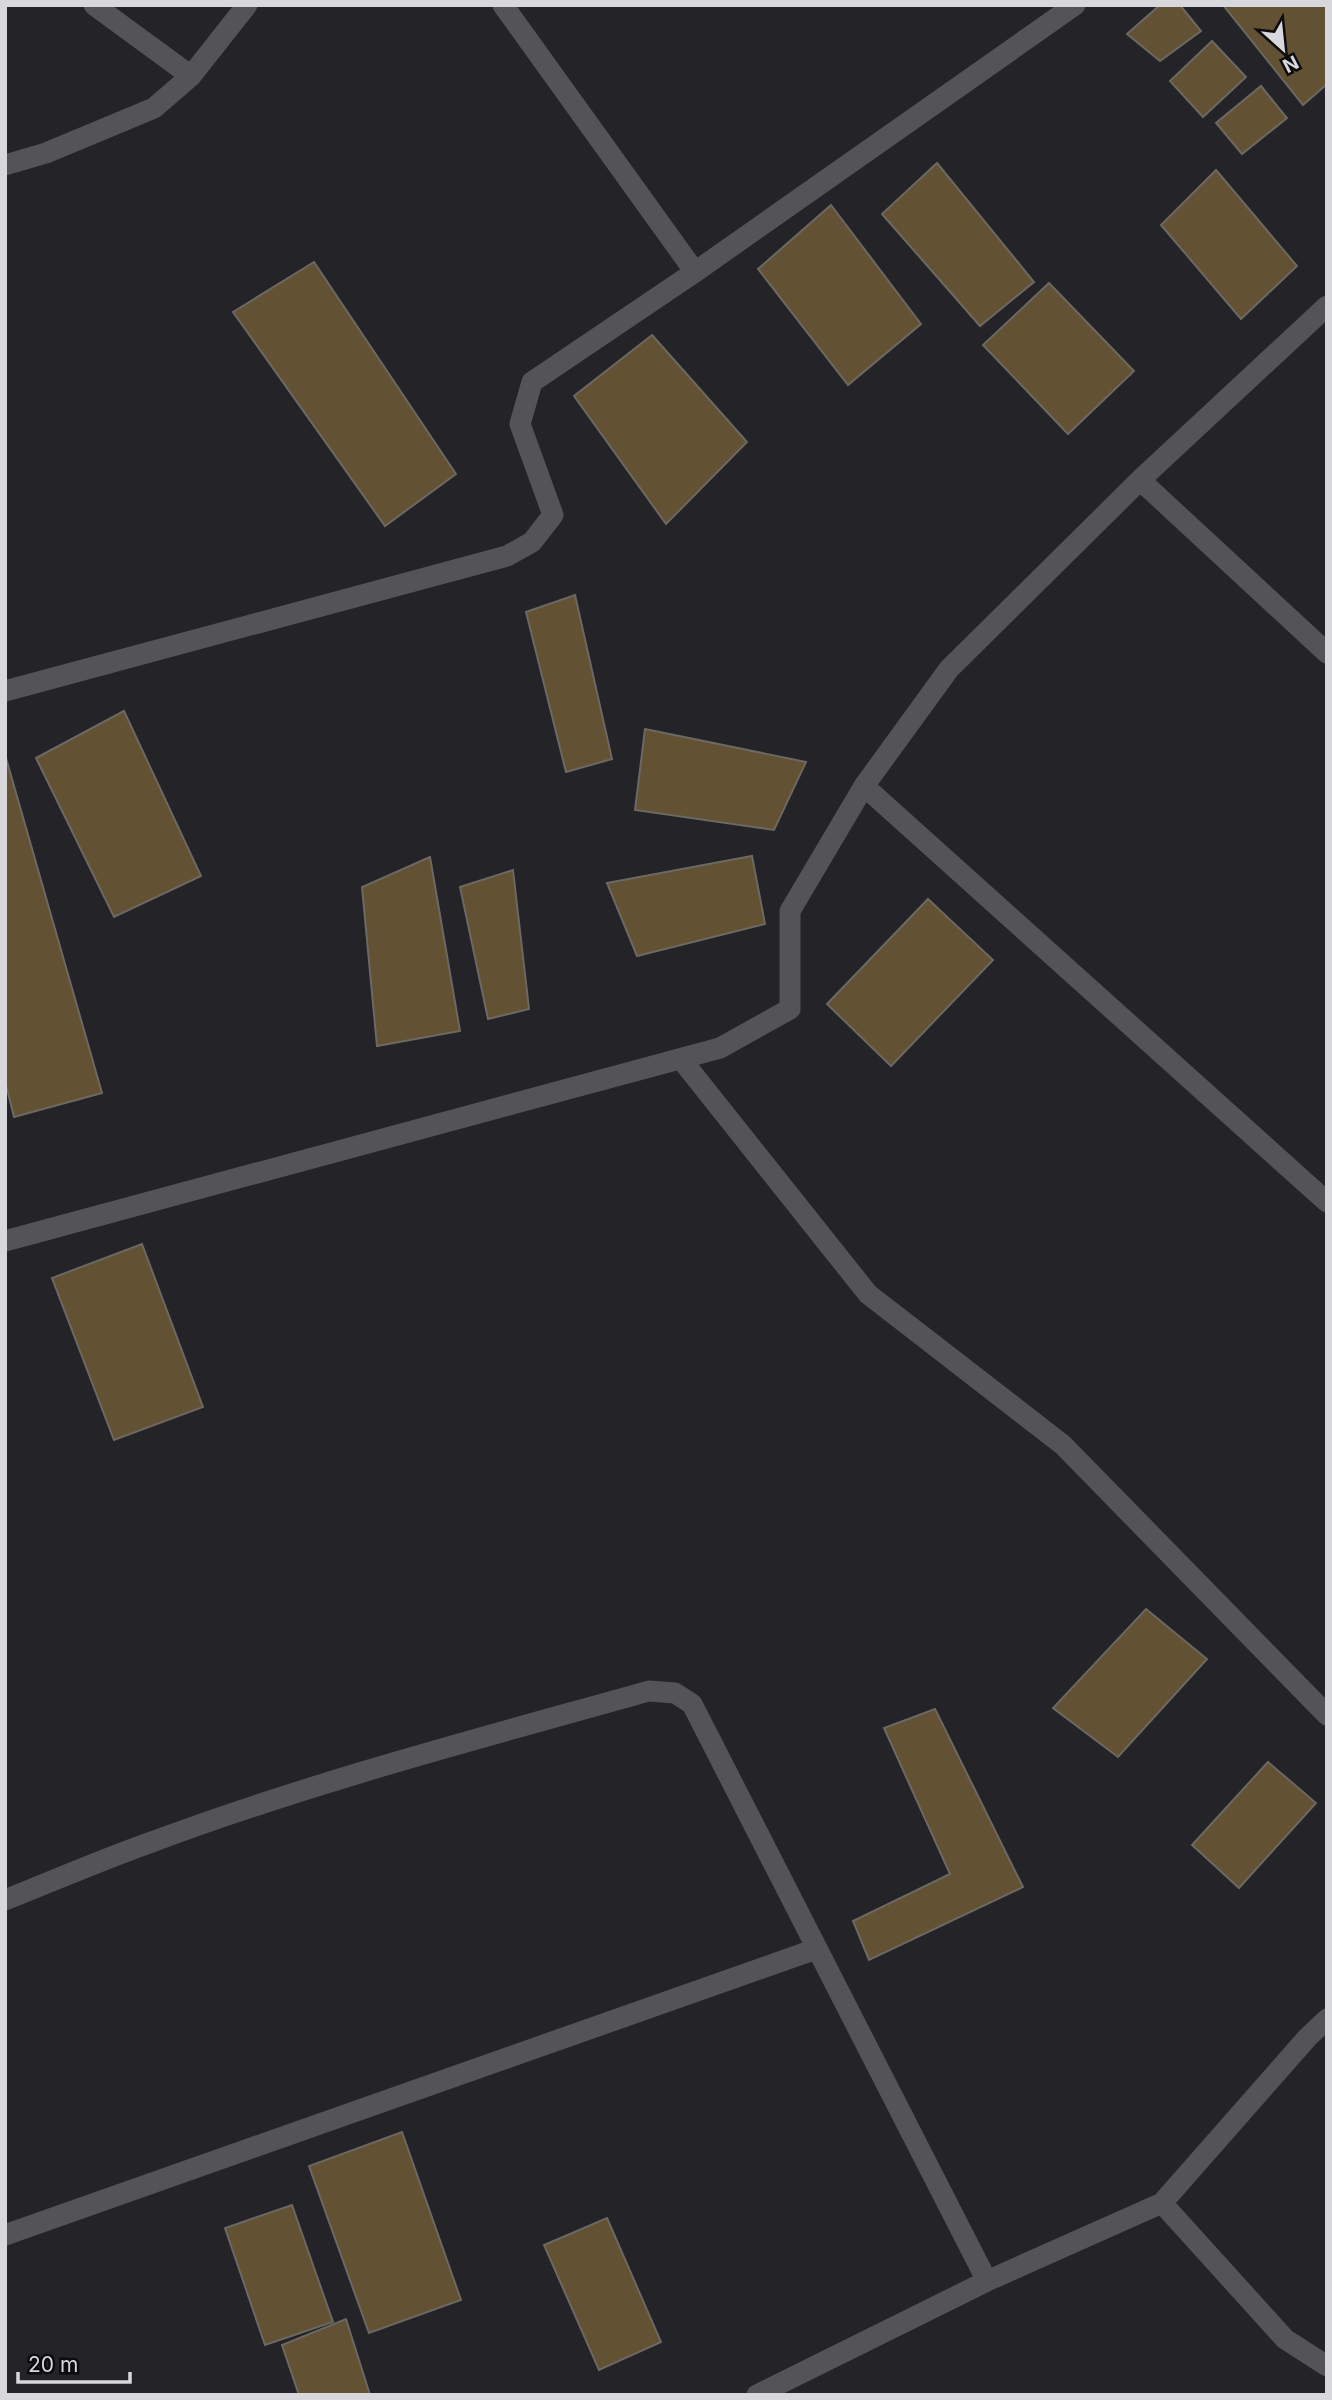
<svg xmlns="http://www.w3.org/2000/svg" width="1332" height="2400" viewBox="0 0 1332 2400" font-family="Inter,sans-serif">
  <rect width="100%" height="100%" fill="#232328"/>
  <path fill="#635133" stroke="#6c6862" stroke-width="2" d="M1160 5H1180L1201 31 1160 61 1127 34Z
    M1223 5H1326L1327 84 1303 105Z
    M1212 41 1246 77 1203 117 1170 81Z
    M1261 86 1287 118 1242 154 1216 123Z
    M937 163 1034 282 980 326 882 214Z
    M1216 170 1297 266 1241 319 1161 225Z
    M831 205 921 324 848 385 758 269Z
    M314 262 456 474 385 526 233 312Z
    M1049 283 1134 371 1068 434 983 345Z
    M652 335 747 442 666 524 574 396Z
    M575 595 612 759 566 772 526 612Z
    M124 711 201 876 114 917 36 758Z
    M645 729 806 762 774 830 635 810Z
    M6 758 102 1093 14 1117 5 1081Z
    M752 856 765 924 637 956 607 883Z
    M430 857 460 1031 377 1046 362 887Z
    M513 870 529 1009 488 1019 460 887Z
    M928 899 993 960 891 1066 827 1004Z
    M142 1244 203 1407 114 1440 52 1278Z
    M1146 1609 1207 1659 1118 1757 1053 1708Z
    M935 1709 1023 1887 869 1960 853 1921 950 1874 884 1728Z
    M1268 1762 1316 1803 1239 1888 1192 1845Z
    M402 2132 461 2300 369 2333 309 2166Z
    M292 2205 333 2322 265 2345 225 2228Z
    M607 2218 661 2342 599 2370 544 2245Z
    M346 2319 370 2395H299L282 2345Z"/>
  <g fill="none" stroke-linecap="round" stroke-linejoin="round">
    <path stroke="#545457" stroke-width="21" d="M94 5 191 76
      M503 5 695 272
      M5 165 46 153 154 108 191 76 247 5
      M1140 480 1327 653
      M5 691 507 556 532 542 553 515 520 424 532 382 695 272 1075 5
      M864 786 1327 1202
      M681 1059 868 1294 1063 1445 1327 1715
      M5 1241 720 1048 790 1009V911L864 786 949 669 1140 480 1327 306
      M5 1900C53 1881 101 1860 149 1843 312 1782 481 1738 649 1691L675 1693 692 1704 987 2281
      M1162 2203 1285 2339 1327 2366
      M5 2235 816 1949
      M757 2395 987 2281 1162 2203 1307 2038 1327 2019"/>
  </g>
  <rect width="1332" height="2400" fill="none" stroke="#d8d8dc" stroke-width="14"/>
  <g transform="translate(1283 49) rotate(153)" stroke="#0c0c0f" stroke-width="5" paint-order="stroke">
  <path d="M0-5L12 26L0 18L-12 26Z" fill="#d8d8dc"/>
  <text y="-10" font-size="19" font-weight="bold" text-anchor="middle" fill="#d8d8dc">N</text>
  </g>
  <path d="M18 2372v10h112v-10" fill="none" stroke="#d8d8dc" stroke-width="3.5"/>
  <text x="28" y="2372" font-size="21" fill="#d8d8dc" stroke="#0c0c0f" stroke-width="5" paint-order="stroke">20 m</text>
</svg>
